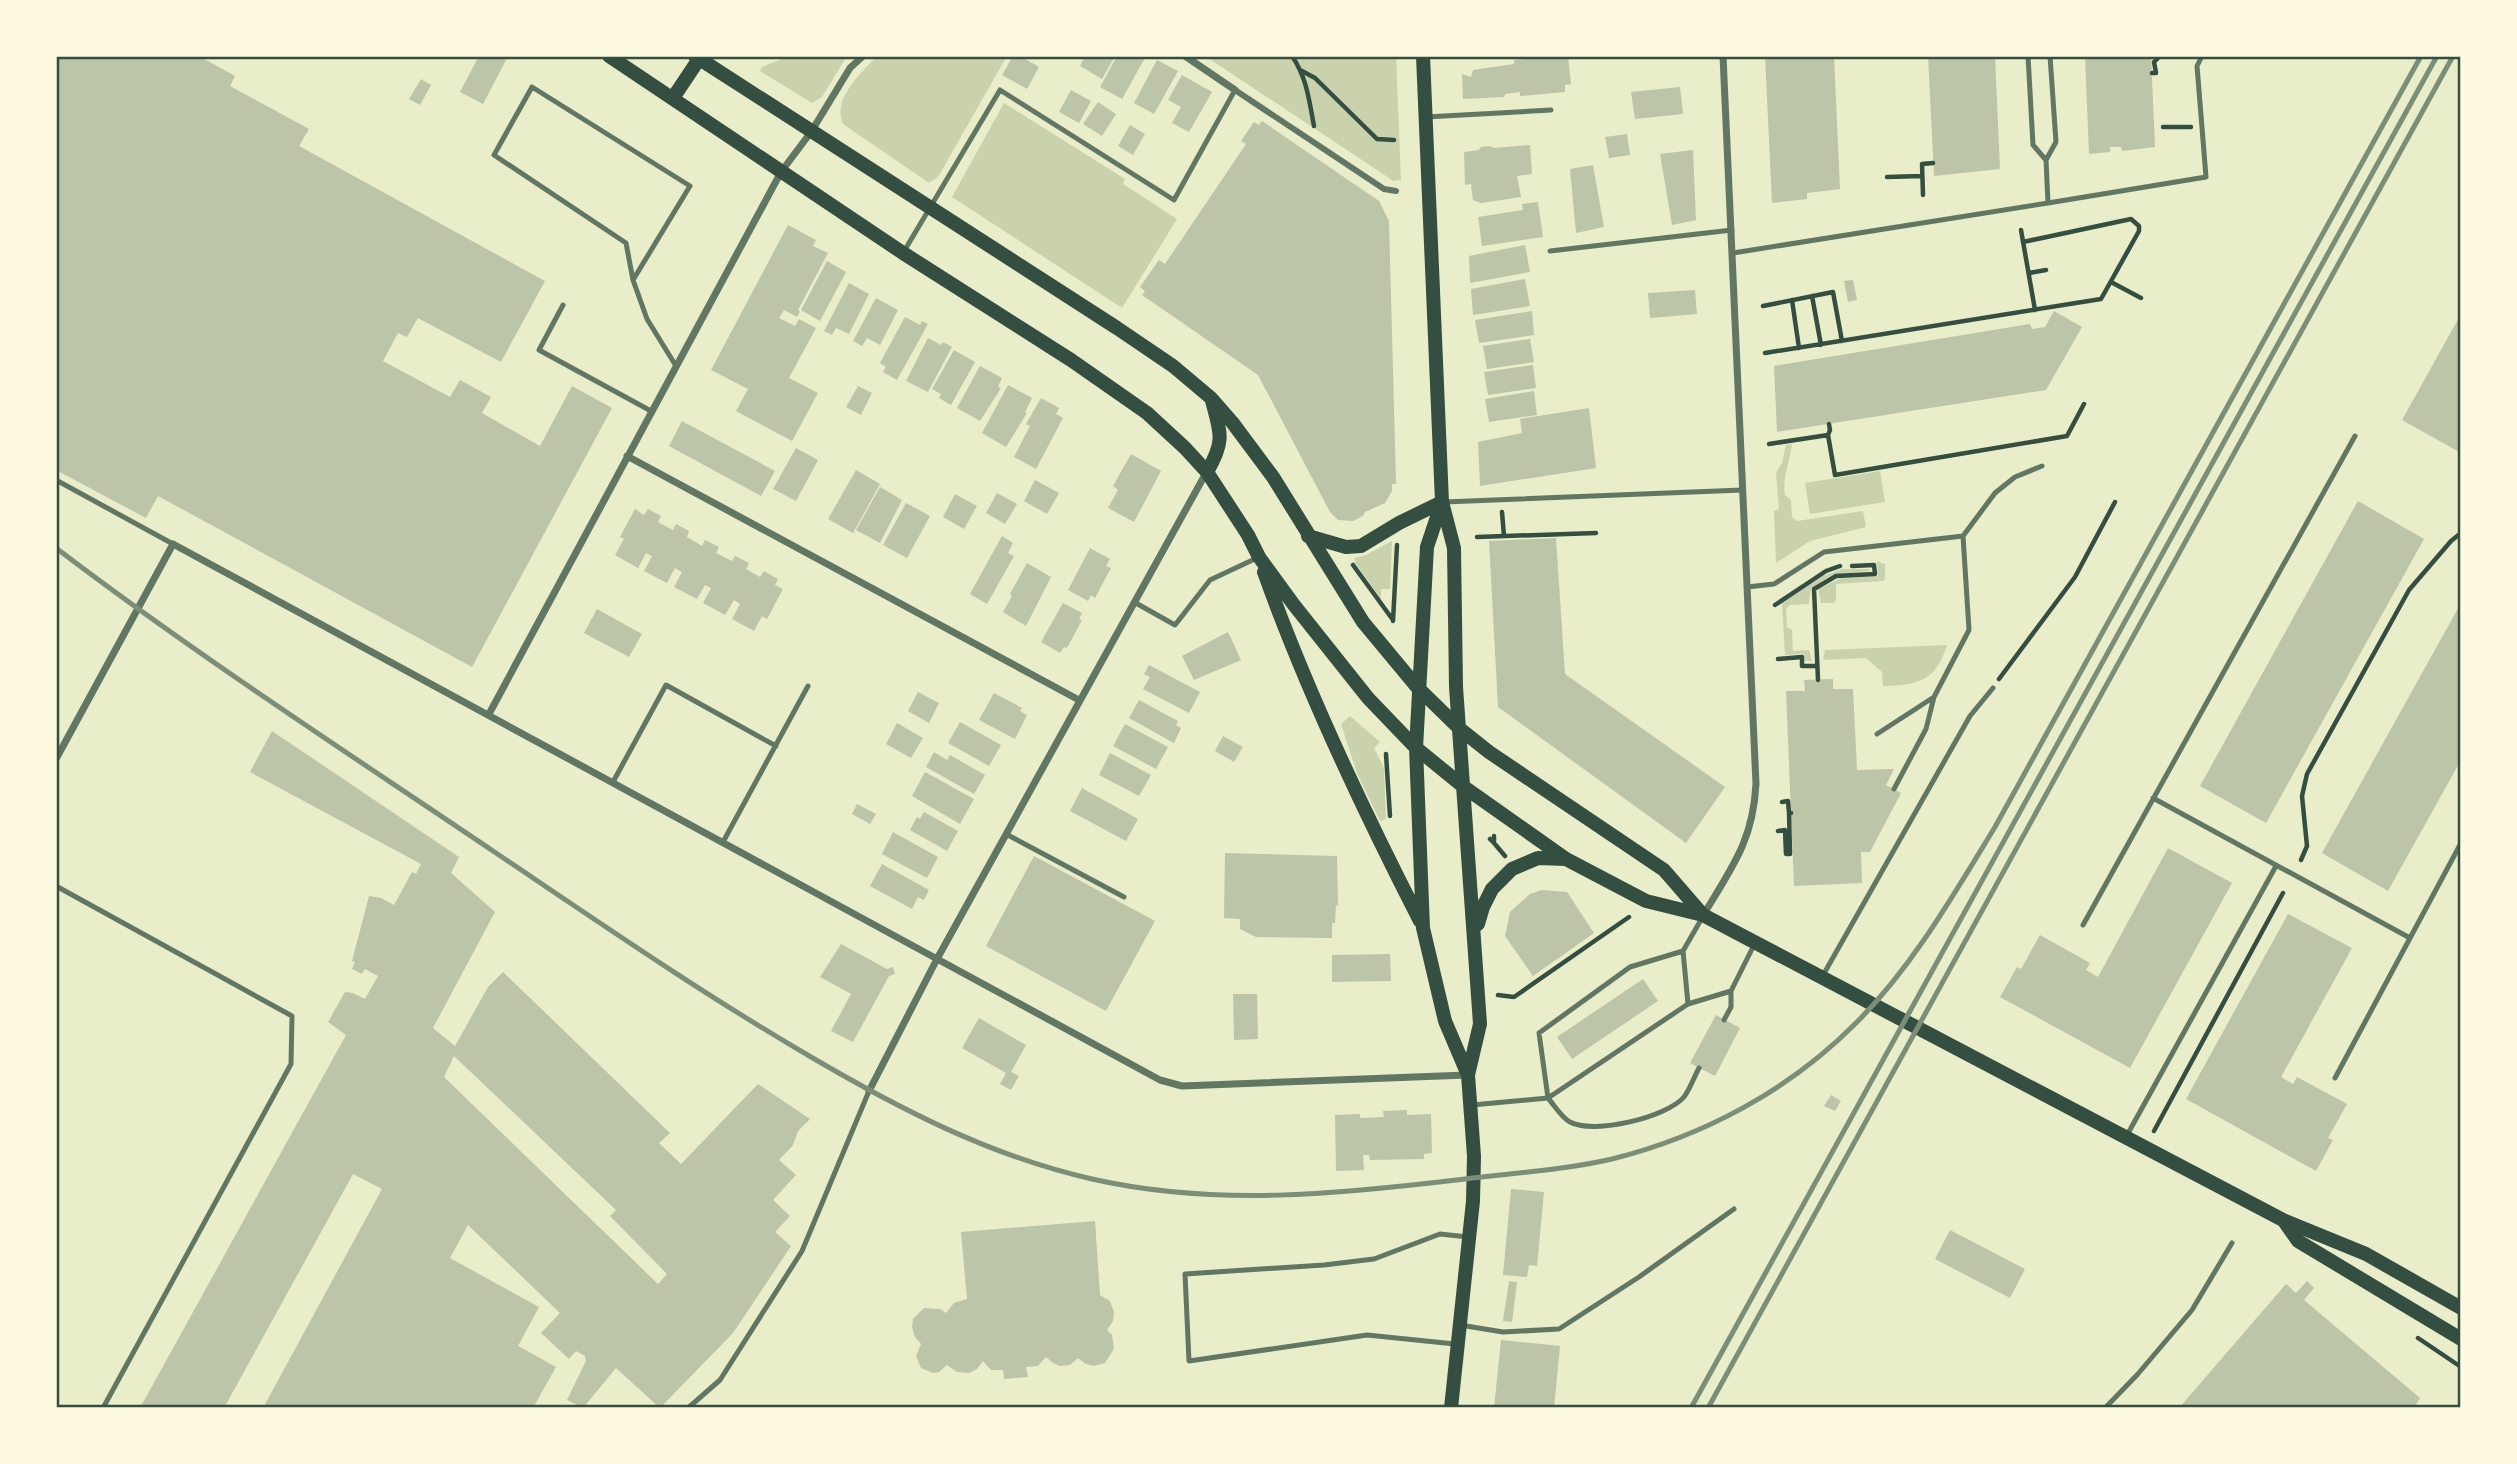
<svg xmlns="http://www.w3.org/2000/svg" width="2517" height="1464" viewBox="0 0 2517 1464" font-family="'Space Grotesk',sans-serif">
  <rect width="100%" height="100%" fill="#e9edc9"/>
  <path fill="#cad2ad" d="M789 56H847L822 97 812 103 760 71 762 67Z
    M877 56H1007L938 177 929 183 843 124C832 99 861 73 877 56Z
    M1205 56H1396L1401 180 1393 181 1386 176Z
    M1004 103 1125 179 1123 184 1177 219 1122 308 952 197Z
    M1792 444C1790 462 1782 477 1785 495L1791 500 1792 517 1797 521 1863 511 1866 527 1810 541 1776 563 1774 511 1779 509 1776 473 1782 463 1786 445Z
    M1880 471 1885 502 1810 514 1805 483Z
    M1392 541 1390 589H1381V599L1355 563V558L1366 555Z
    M1877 561 1885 564V579L1883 581 1836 584V600L1834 603H1821L1818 589 1841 578 1878 576Z
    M1842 569H1870V571L1832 575 1811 588 1809 604 1790 605 1786 609 1787 627 1792 630 1793 651 1809 650 1812 661H1805L1804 654 1785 655 1782 603 1823 576Z
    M1947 645C1936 681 1919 685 1883 686L1882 672 1866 658 1823 660 1825 650Z
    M1350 716 1380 742 1374 748 1384 768 1386 819 1380 821 1357 773 1341 724Z"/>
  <path fill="#bcc5a7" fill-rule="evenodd" d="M56 56H199L235 76 230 86 309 129 299 146 545 281 501 362 418 318 407 337 398 333 383 361 450 397 460 380 491 397 482 413 540 446 572 386 612 408 472 667 158 496 146 518 56 470Z
    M479 56H499L506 60 483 104 460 92Z
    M1013 56H1020L1039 67 1027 89 1002 75Z
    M1085 56H1115L1102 79 1080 66Z
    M1117 56H1146L1122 99 1100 87Z
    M1537 56H1568L1571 84 1565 85V92L1520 96V92L1505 94 1504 97 1463 99 1462 74 1471 77 1473 70 1514 64V60L1538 58Z
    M1765 56H1834L1840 189 1807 193V199L1772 203Z
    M1928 56H1995L2000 169 1934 176Z
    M2085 56H2151L2155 147 2122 151 2121 147H2110V152L2089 154Z
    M1157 60 1178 71 1154 114 1134 103Z
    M1182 75 1212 92 1189 132 1172 123 1181 107 1168 100Z
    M421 79 431 85 420 105 409 99Z
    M1680 87 1683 114 1635 119 1631 92Z
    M1071 90 1091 101 1079 123 1059 112Z
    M1098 102 1116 114 1102 136 1083 124Z
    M1262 121 1379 201 1389 221 1396 484H1392V491L1385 503 1365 512 1363 516 1353 521 1338 520 1330 512 1258 375 1142 295 1145 291 1140 287 1159 260 1165 264 1246 144 1241 141 1254 122 1259 125Z
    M1130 125 1145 134 1133 155 1118 146Z
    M1627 134 1630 155 1609 158 1605 137Z
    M1530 145 1532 174 1517 176 1521 197 1481 203 1473 200 1471 184 1465 185 1464 152 1479 150 1481 147 1490 146 1494 148Z
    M1693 150 1696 220 1672 225 1660 154Z
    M1593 165 1604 227 1576 233 1570 169Z
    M1538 202 1543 237 1482 246 1478 217 1523 210 1522 204Z
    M788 225 816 240 813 246 828 253 798 310 800 311 797 317 784 310 779 318 795 326 799 319 816 328 789 378 818 393 792 441 736 411 748 389 711 370Z
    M1525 245 1530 272 1470 283 1469 256Z
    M827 261 846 272 820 321 801 310Z
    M1525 279 1530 306 1473 315 1471 289Z
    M1853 280 1857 300 1848 302 1844 281Z
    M849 283 869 294 849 334 836 328 832 335 824 331Z
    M1695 290 1697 314 1650 318 1648 293Z
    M876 298 898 310 880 345 867 338 862 346 853 341Z
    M1532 311 1534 335 1479 343 1475 320Z
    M2054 311 2082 327 2046 390 1777 432 1774 366 2030 324 2032 329 2045 327Z
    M2461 314V453L2402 420Z
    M905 317 920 325 922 321 928 324 897 380 883 372 886 367 880 363Z
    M928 338 941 345 943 342 952 347 928 392 906 381Z
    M1530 339 1534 362 1487 369 1483 346Z
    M954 350 975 362 951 405 939 398 941 394 932 389Z
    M1533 365 1536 388 1488 395 1484 372Z
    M980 366 1002 378 998 387 1001 388 980 421 957 408Z
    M1008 385 1032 398 1025 412 1027 413 1006 447 982 433Z
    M858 386 872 393 861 415 846 407Z
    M1534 391 1537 415 1489 422 1485 399Z
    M1041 398 1059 408 1056 414 1063 418 1036 469 1014 457 1030 426 1026 424Z
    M1589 408 1596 468 1480 486 1478 442 1522 433 1520 419Z
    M682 421 775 471 761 496 669 446Z
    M796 448 818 460 796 501 773 489Z
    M1131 454 1161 471 1134 522 1108 508 1118 490 1113 486Z
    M856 470 880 484 853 533 828 519Z
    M1035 480 1059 493 1047 514 1024 501Z
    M880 487 902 500 880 543 856 530Z
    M997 493 1017 504 1005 524 986 513Z
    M955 494 977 506 964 529 943 517Z
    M2358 501 2424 539 2266 823 2200 786Z
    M906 503 930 516 907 558 883 545Z
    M635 509 644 515 648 509 661 516 658 522 673 530 676 524 689 531 687 537 702 546 705 540 719 547 716 553 732 561 735 556 749 563 746 569 760 577 764 571 778 579 775 585 783 589 767 619 762 616 754 631 732 619 740 604 734 600 725 615 703 603 711 588 705 585 697 599 674 587 682 572 675 568 667 583 644 571 652 556 646 553 638 568 615 555 624 539 620 537Z
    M1002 536 1013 543 1008 553 1014 556 987 604 970 594Z
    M1556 538 1565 674 1725 787 1686 843 1498 707 1489 541Z
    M1090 548 1110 559 1106 566 1111 568 1095 598 1091 595 1088 601 1068 590Z
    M1027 563 1051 577 1026 626 1003 612 1012 596 1010 594Z
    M1063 603 1082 613 1079 619 1082 620 1067 648 1064 647 1060 653 1041 642Z
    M2461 603V760L2388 891 2322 853Z
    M597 609 642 634 629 657 584 633Z
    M1228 632 1241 660 1194 680 1182 656Z
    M1149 665 1200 692 1189 713 1143 689 1150 677 1144 674Z
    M1833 679V689H1853L1857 770 1894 769 1886 785 1901 793 1870 852H1861L1862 883 1794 886 1786 691H1805L1804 680Z
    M918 692 939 703 929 723 908 711Z
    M994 693 1022 708 1020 711 1027 715 1015 739 979 720Z
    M1139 700 1178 721 1176 725 1181 728 1174 743 1129 718Z
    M960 722 1001 745 989 766 948 743Z
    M897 723 923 738 911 758 886 744Z
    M1125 724 1168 747 1156 769 1113 746Z
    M272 731 459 857 451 873 495 912 433 1028 455 1046 488 987 503 972 670 1133 659 1143 681 1164 758 1084 810 1119 798 1131 793 1145 779 1160 796 1175 773 1200 790 1216 775 1232 791 1246 733 1333 660 1408 616 1368 583 1408 567 1400 586 1361 585 1356 576 1351 569 1359 541 1333 560 1313 468 1225 450 1258 539 1307 518 1346 556 1367 533 1408H263L382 1189 353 1174 224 1408H140L346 1035 328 1022 345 992 353 993 365 999 378 976 365 969 362 974 352 969 355 962 352 961 369 896 381 898 394 905 412 872 416 874 421 864 250 772ZM454 1056 616 1210 610 1216 667 1274 658 1284 444 1077Z
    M1223 736 1243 747 1234 762 1215 751Z
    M934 752 947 760 950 755 985 775 974 794 926 767Z
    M1110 753 1151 775 1139 796 1099 775Z
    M925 772 974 799 960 824 912 796Z
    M1082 788 1138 819 1126 841 1070 811Z
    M857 804 876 814 870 824 852 814Z
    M924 812 958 831 947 851 910 830 917 817 920 819Z
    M893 832 938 857 927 878 882 854Z
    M2168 848 2232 883 2130 1068 2000 997 2017 967 2021 969 2040 935 2090 963 2086 970 2098 977Z
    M1225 853 1337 856 1338 906 1336 905 1335 923H1332V938L1256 937 1240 929V919L1224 918Z
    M1034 856 1155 921 1106 1011 986 946Z
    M882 864 929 890 924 900 918 897 912 909 870 886Z
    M1542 890 1567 892 1594 933 1533 976 1505 936 1510 912 1530 894Z
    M2288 914 2352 948 2281 1077 2293 1084 2297 1077 2347 1104 2328 1138 2333 1140 2316 1171 2186 1099Z
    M841 944 887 969 893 967 895 974 889 976 853 1042 831 1031 851 994 820 977Z
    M1390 954 1391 981 1332 982V955Z
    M1643 979 1658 1001 1572 1059 1557 1037Z
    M1233 994H1257L1258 1039 1234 1040Z
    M1716 1015 1740 1028 1715 1076 1690 1063Z
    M979 1018 1026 1045 1011 1072 1019 1076 1011 1090 1000 1084 1006 1073 962 1048Z
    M1831 1095 1841 1101 1835 1111 1824 1106Z
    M1407 1110V1115L1431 1114 1432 1153 1424 1154V1159L1370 1160 1369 1155H1363L1364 1170 1336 1171 1335 1115 1360 1114V1118L1384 1117 1383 1111Z
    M1511 1189 1544 1192 1537 1266 1529 1265 1527 1277 1503 1275Z
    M1095 1221 1100 1295 1110 1301 1114 1312 1113 1321 1107 1330 1112 1335 1114 1349 1105 1363 1094 1366 1086 1364 1078 1358 1070 1365 1060 1366 1053 1363 1046 1357 1038 1366 1026 1367 1028 1377 1004 1379 1003 1370H991L983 1361 977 1369 969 1373 957 1372 947 1365 939 1372 933 1373 921 1368 916 1356 921 1344 915 1337 912 1327 913 1319 924 1308 940 1309 946 1313 954 1303 967 1299 961 1232Z
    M1950 1230 2025 1269 2010 1298 1935 1259Z
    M1509 1281 1517 1282 1512 1322 1503 1321Z
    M2307 1281 2314 1288 2304 1300 2420 1398 2414 1408H2179L2286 1284 2296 1293Z
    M1501 1340 1560 1346 1554 1408H1494Z"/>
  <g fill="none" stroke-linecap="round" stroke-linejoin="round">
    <path stroke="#344e41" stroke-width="4.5" d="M1292 56C1307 78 1309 100 1314 126
      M1302 71 1315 78 1377 139 1394 140
      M2152 73H2156L2154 62 2160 56
      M2163 127H2191
      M1887 177 1922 176
      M1923 195 1922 164 1933 163
      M2021 230 2035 310
      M2029 273 2046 270
      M2111 282 2141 298
      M1812 296 1821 345
      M1792 300 1799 348
      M1763 306 1833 292 1842 341
      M1765 353 2101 299 2139 231V226L2131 219 2023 242
      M1828 435 1830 430 1829 424
      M1769 444 1828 435 1835 475 2067 436 2084 404
      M1502 512 1504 536
      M1477 537 1596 533
      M1353 565 1393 620
      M1775 605 1826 571 1840 566
      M1393 621 1397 545
      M1778 659 1802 657V666H1817
      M1999 679 2075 577 2115 502
      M1818 680 1814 589 1836 576 1875 574 1874 565 1852 566
      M1386 754 1390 816
      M1782 802 1788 801 1789 813
      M1778 831 1785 830 1786 854H1790L1789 813H1791
      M1490 839 1494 843V836
      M1494 843 1505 856
      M2301 860 2307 846 2302 796 2307 774 2409 590 2451 541 2461 533
      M1498 995 1514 997 1629 917
      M2154 1131 2283 893
      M2418 1338 2461 1367"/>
    <path stroke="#617663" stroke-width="5" d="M2028 56 2033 145 2046 160 2056 142 2050 56
      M1426 117 1551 110
      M2048 203 2206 177 2197 66 2202 56
      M1550 251 1732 230
      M903 253 1000 90 1174 200 1235 90
      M1733 253 2048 203 2046 160
      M633 280 690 186 532 87 494 155 626 243 633 280 647 319 676 366
      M563 305 539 350 651 411
      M56 480 173 544
      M1444 502 1742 490
      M1747 587 1774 584 1824 552 1963 536 1995 493 2015 477 2042 466
      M1134 602 1175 625 1210 580 1259 557
      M1877 734 1934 697
      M613 782 666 685 776 746
      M1894 789 1926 729 1934 697 1969 630 1963 536
      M2153 798 2410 938
      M1006 834 1124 897
      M723 842 808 686
      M56 886 292 1016 291 1064 103 1408
      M2083 925 2355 436
      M1683 951 1688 1004
      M1822 977 1970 716 1993 688
      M1724 1020 1731 1007V991
      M1699 1068C1694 1077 1690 1089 1684 1097 1667 1117 1594 1135 1570 1122 1562 1118 1554 1105 1548 1098L1688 1004 1731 991 1754 945
      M2335 1078 2461 843
      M1472 1105 1548 1098 1539 1033 1630 967 1683 951 1702 918
      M2126 1137 2276 866
      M1460 1325 1503 1332 1559 1329 1639 1277 1734 1209
      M1455 1344 1367 1335 1189 1361 1185 1274 1324 1265 1374 1259 1440 1234 1468 1237
      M688 1408 720 1380 802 1251 869 1091
      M2105 1408 2137 1375 2192 1310 2232 1243"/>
    <path stroke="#617663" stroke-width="6" d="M1235 90 1384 189 1396 191"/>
    <path stroke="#617663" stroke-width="7" d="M1185 56 1235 90
      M627 456 1079 700
      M489 714 781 172 811 132 850 68 863 56
      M56 759 173 544 1160 1080 1182 1086 1467 1075
      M1704 914C1732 867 1753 841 1756 784L1723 56
      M869 1091 937 959 1206 473"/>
    <path stroke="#344e41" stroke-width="14" d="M609 56 903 253 1071 360 1147 413 1185 448 1207 472 1248 535 1259 557 1294 605 1368 698 1416 748 1464 787 1566 859 1646 901 1703 915 2283 1220 2366 1254 2461 1308
      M695 56 1117 328 1173 366 1211 398 1232 422 1273 477 1363 622 1417 687 1460 729 1489 752 1664 870 1703 915
      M1423 56 1442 502 1454 548 1456 687 1480 1024 1468 1075
      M673 98 699 59
      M1207 472C1225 441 1221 434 1212 401
      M1442 502 1427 547 1416 748 1423 928 1445 1021 1468 1075 1474 1156 1473 1201 1451 1408
      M1308 536 1346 547 1361 546 1399 523 1442 502
      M1264 572C1307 692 1362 808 1420 921
      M1478 924 1483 907 1492 889 1512 869 1538 858 1566 859
      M2284 1221 2298 1241 2461 1339"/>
    <path stroke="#7c8e77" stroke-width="5" d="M56 548C198 656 348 753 496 853 600 923 703 994 811 1057 900 1109 990 1156 1092 1179 1216 1207 1340 1194 1465 1179 1514 1173 1564 1170 1612 1159 1704 1136 1790 1090 1857 1022 1913 966 1954 894 1995 827L2421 56
      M1691 1408 2437 56
      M1708 1408 2453 56"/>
  </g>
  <rect width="2517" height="1464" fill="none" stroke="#fefae0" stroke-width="116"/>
  <rect x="58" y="58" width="2401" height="1348" fill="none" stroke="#344e41" stroke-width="2.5"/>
</svg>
